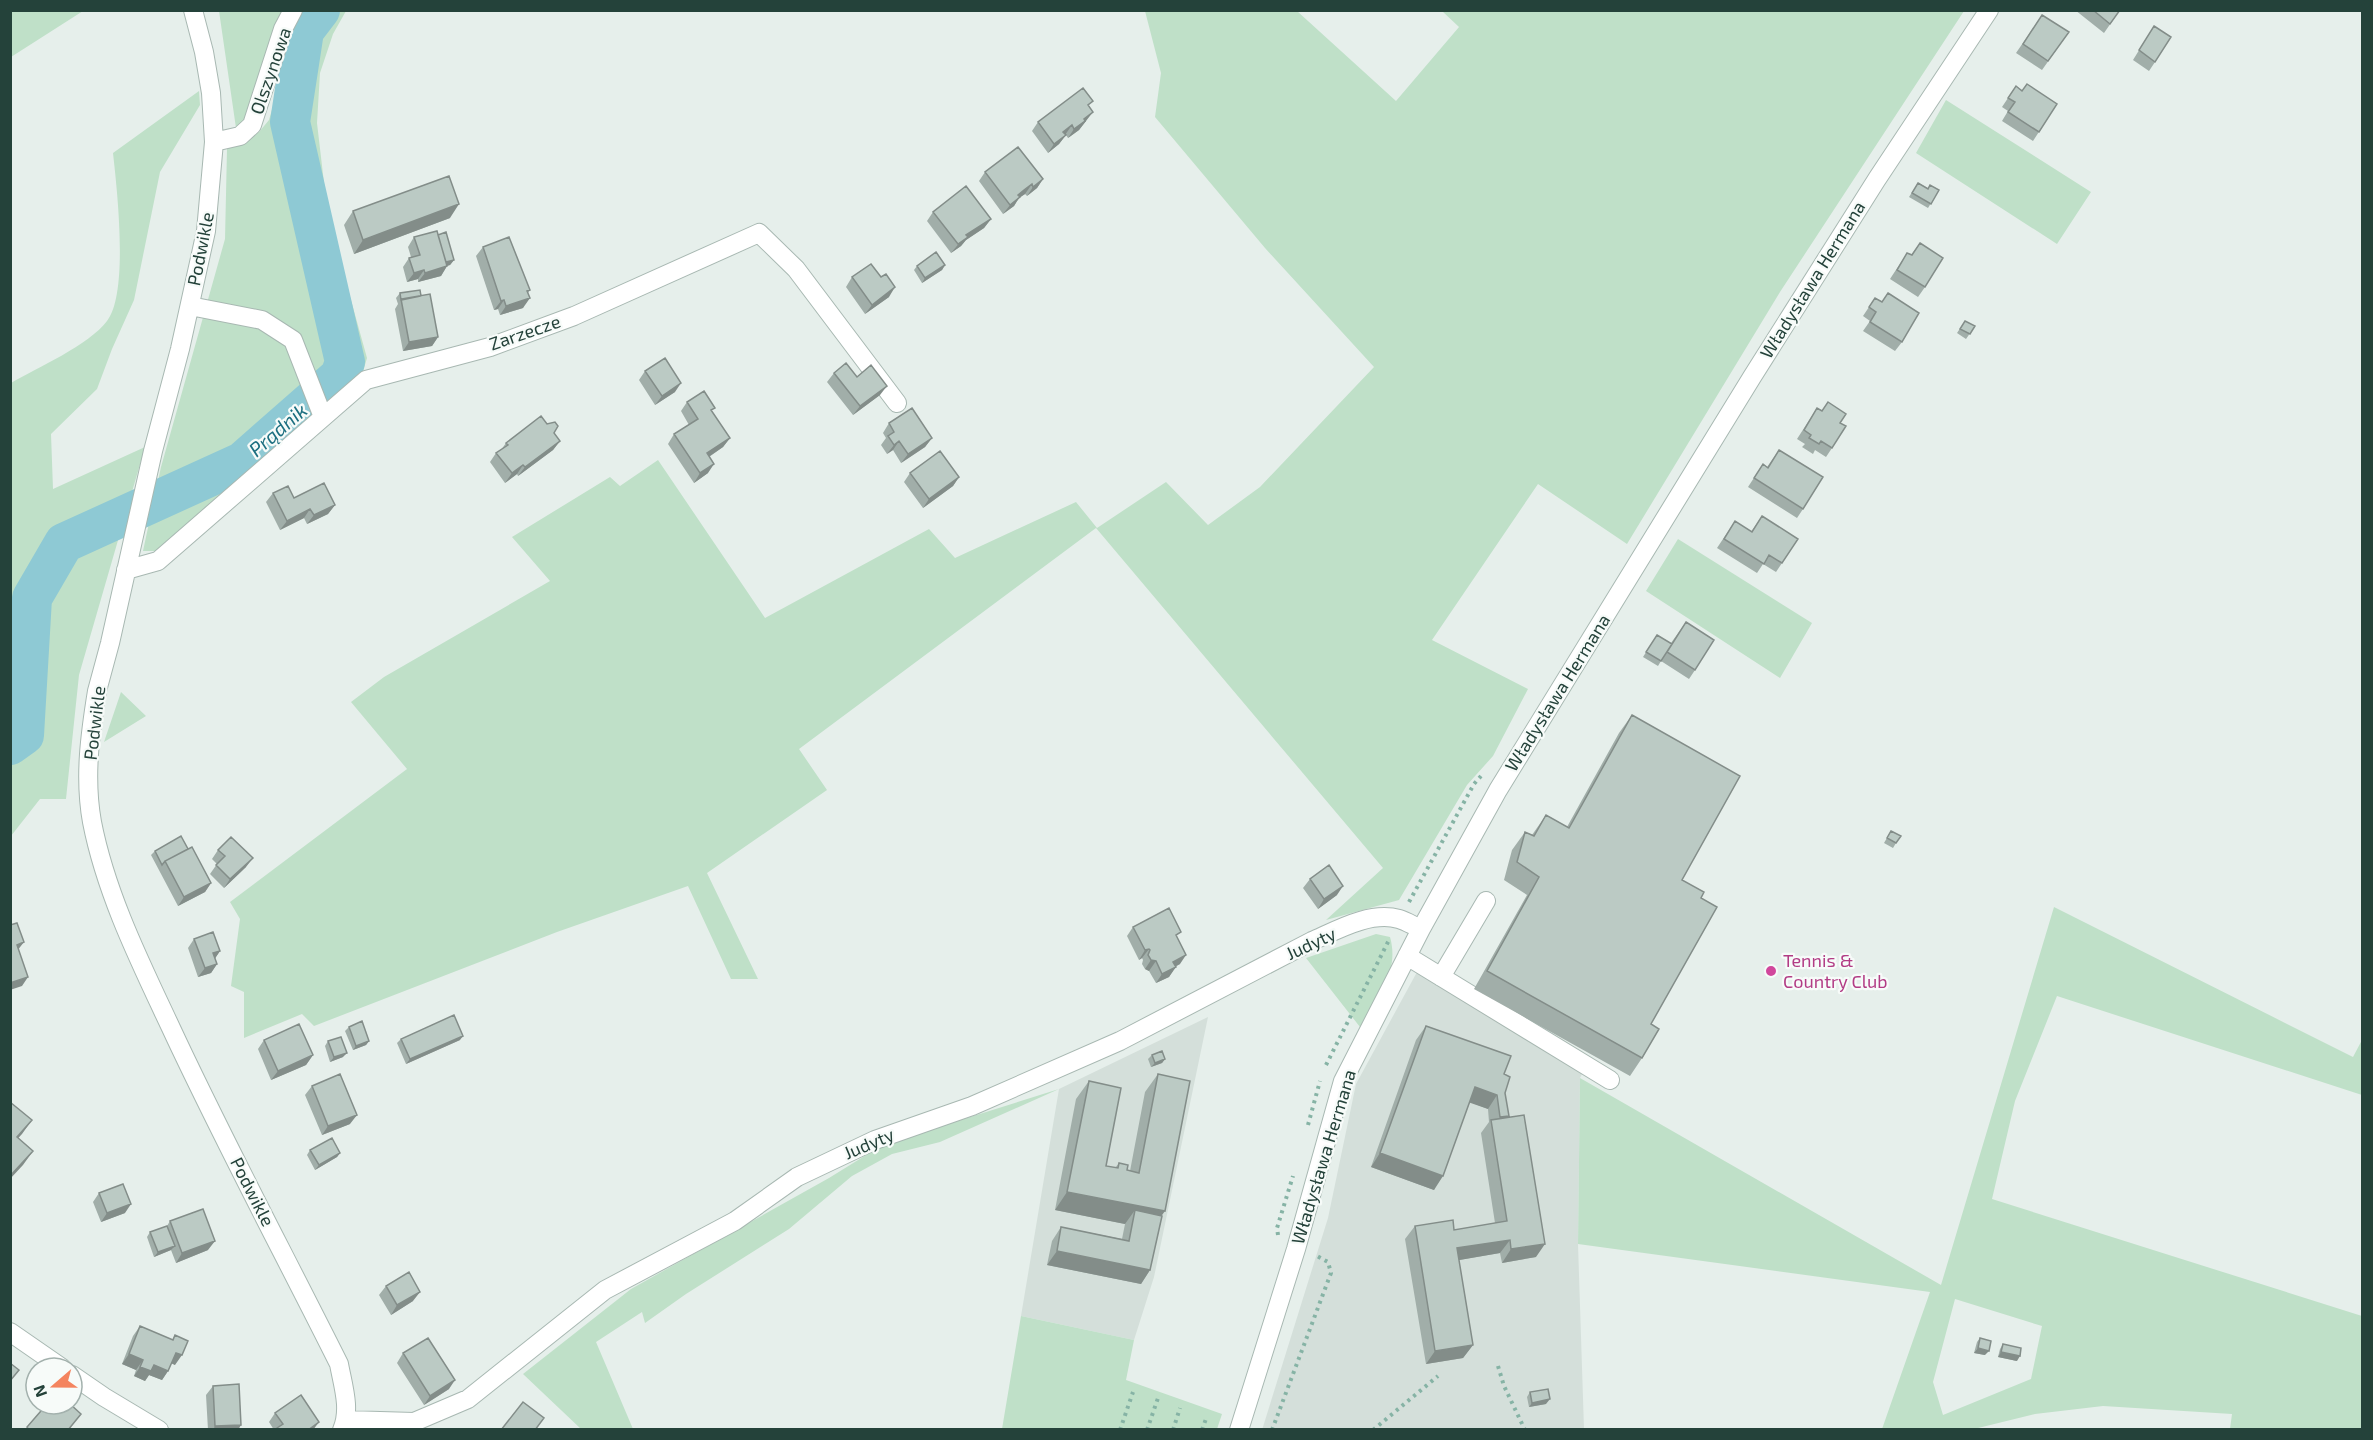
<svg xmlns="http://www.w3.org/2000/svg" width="2373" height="1440" viewBox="0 0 2373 1440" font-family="'Exo 2',sans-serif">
  <rect width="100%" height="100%" fill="#e6efeb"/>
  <path fill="#d4dfda" d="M1417 972 1584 1070 1580 1078 1578 1244 1584 1429 1262 1430 1328 1218 1356 1084Z
    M1208 1017 1154 1277 1134 1340 1021 1316 1059 1089Z"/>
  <path fill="#bfe0c8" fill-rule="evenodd" d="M11 10H83V11L11 57Z
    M219 11H284L251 113 236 128Z
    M306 11H346L333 34 320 73 317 123 328 217 367 358 362 375 157 551H143L161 467 225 239 227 149 259 132 269 120 283 71Z
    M1145 11H1297L1396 101 1459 27 1442 11H1964L1780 292 1627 544 1538 484 1432 640 1528 689 1493 756 1467 785 1399 900 1326 920 1383 868 1096 528 799 749 827 790 707 873 758 979H731L688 886 557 932 314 1026 302 1014 244 1038V992L231 986 240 919 230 902 407 769 351 702 384 677 550 581 512 537 610 477 620 486 658 460 765 618 929 529 955 558 1076 502 1097 528 1166 482 1208 525 1260 487 1374 367 1265 248 1155 117 1161 73Z
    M199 91 200 105 160 172 134 300 112 349 97 389 51 434 53 489 145 447 79 675 66 799H40L11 836V383C37 368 89 345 107 321 129 293 117 189 113 153Z
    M1946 100 2091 192 2057 244 1916 153Z
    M1678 539 1812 623 1780 678 1646 591Z
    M121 692 146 716 104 742Z
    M2054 907 2353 1057 2362 1040V1095L2057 996 2015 1101 1992 1199 2362 1316V1429H2230L2232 1414 2103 1406 2035 1414 1974 1429H1882L1930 1292 1578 1244 1580 1078 1941 1285ZM1955 1299 2042 1326 2031 1379 1943 1415 1933 1382Z
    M1376 934 1390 937C1400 972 1377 998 1360 1027L1306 958Z
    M1059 1089 940 1142 892 1154 852 1176 789 1229 686 1294 645 1323 642 1312 596 1342 633 1429H581L523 1374 631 1289 829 1178 884 1144Z
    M1021 1316 1134 1340 1126 1380 1222 1414 1217 1429H1002Z"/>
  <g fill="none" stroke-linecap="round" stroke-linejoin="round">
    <path stroke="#8ec9d4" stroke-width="40" d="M10 745 24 735 32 598 64 543 242 462 340 376 345 362 290 122 304 31 320 10"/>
    <g stroke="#a8b8b2" stroke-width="20">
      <path id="minor" d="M193 10 204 52 211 93 214 142 206 231 180 349 153 451 110 643 97 691C90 734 84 778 92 822 106 894 140 962 171 1028 224 1142 283 1252 339 1364 343 1386 351 1409 342 1430
        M214 142 240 136 252 125 283 29 293 10
        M190 306 262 320 293 340 323 417
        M126 570 158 561 366 380 490 347 574 316 759 233 796 269 897 403
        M1407 956 1610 1080
        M1441 977 1486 901
        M10 1332 62 1368
        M72 1375 104 1397 159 1430
        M346 1420 414 1422 468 1399 605 1290 735 1221 797 1177 875 1140 972 1106 1120 1041 1312 941C1337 930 1370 911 1399 919 1406 921 1414 926 1421 929
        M1239 1430 1296 1249 1343 1081 1421 929 1498 790 1752 377 1877 179 1989 10"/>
    </g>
    <path stroke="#86b3a5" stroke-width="4" stroke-dasharray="3 4.5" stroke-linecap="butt" d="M1409 902 1474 784 1481 776
      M1326 1065 1390 938
      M1308 1125 1320 1081
      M1278 1235 1277 1228 1293 1176
      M1498 1366 1504 1386 1525 1430
      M1120 1430 1133 1392
      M1147 1430 1158 1398
      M1173 1430 1180 1408
      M1202 1430 1207 1416
      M1272 1430 1331 1273 1328 1262 1315 1255
      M1373 1430 1438 1376"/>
    <use href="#minor" stroke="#fff" stroke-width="18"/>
  </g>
  <path fill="#a1aea9" d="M2075 10H2120L2104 33Z
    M2042 15 2069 32 2042 70 2016 53Z
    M2154 26 2155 62 2149 71 2133 60Z
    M2016 86 2022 90 2057 104 2033 141 2002 121 2008 111 2002 107Z
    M1089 106 1086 121 1079 130 1068 138 1066 135 1059 144 1048 153 1032 131 1038 122Z
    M985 172 1043 179 1037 188 1027 196 1025 194 1019 198 1014 206 1003 214 979 181Z
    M1918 183 1928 188 1930 185 1939 190 1928 208 1909 197Z
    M353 211 450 218 354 254 344 225Z
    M933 212 991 219 984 228 966 240 961 246 951 253 927 221Z
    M438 235 454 260 450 265 447 266 441 276 418 282V279L407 282 403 267 409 258 411 257 408 247 414 237Z
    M1920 243 1925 287 1918 297 1890 279 1907 253 1911 255Z
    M483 247 530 290 528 293 523 308 500 315 498 309 494 310 476 256Z
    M945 265 942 270 922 283 914 270 917 266Z
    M852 277H881L889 297 865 314 846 287Z
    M400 293 421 296 438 337 432 346 403 351 395 309 398 304 396 298Z
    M1888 293 1902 342 1895 351 1863 331 1870 321 1863 316 1875 298 1882 302Z
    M1965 321 1975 326 1966 339 1957 333Z
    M645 371 675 392 655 405 639 380Z
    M834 373 857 377 880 395 853 415 827 382Z
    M687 402 712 412 730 438 723 447 709 457 708 473 694 483 668 444 674 434 689 425 681 411Z
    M1828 402 1840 423 1832 448 1826 457 1815 450 1813 454 1802 447 1805 444 1797 439 1817 408 1822 411Z
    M889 423 932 438 925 447 901 463 893 450 887 454 881 445 886 438 883 433Z
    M560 441 553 450 518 476 517 474 505 483 490 462 496 453 501 450 506 443Z
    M1779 450 1803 509 1797 518 1748 487 1763 464 1767 467Z
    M910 473 959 477 953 486 923 508 904 482Z
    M273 493 294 498 335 505 328 514 307 524 304 518 280 530 266 502Z
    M1762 516 1782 563 1776 572 1763 564 1757 573 1717 548 1735 521 1751 532Z
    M1686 622 1695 670 1689 679 1661 661 1658 666 1643 657 1657 635 1671 643Z
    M1632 715 1682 880 1701 898 1651 1024 1642 1058 1630 1076 1474 989 1527 895 1504 880 1512 850 1525 832 1532 835 1546 815 1567 827 1619 733Z
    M1891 831 1896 843 1893 848 1884 843Z
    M188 849 211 883 205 892 178 906 151 855 155 851Z
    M218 850 246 867 224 888 210 874 217 864 212 859Z
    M1310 879 1337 895 1318 909 1303 888Z
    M1133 927 1177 938 1180 964 1175 967 1169 977 1156 983 1149 971 1145 969 1142 964 1143 960 1142 958 1139 960 1127 936Z
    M194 939 220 951 215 958 217 964 211 973 198 977 188 948Z
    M1426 1026 1504 1074 1505 1093 1509 1116 1508 1117 1536 1257 1502 1263 1500 1253 1459 1260 1473 1345 1463 1358 1426 1364 1405 1239 1415 1226 1454 1230 1495 1223 1481 1133 1489 1122 1488 1109 1470 1102 1434 1190 1371 1167 1416 1040Z
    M349 1027 369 1041 366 1045 353 1050 345 1031Z
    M401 1039 460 1040 406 1064 397 1043Z
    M264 1040 313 1055 306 1065 271 1080 258 1049Z
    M328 1041 343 1057 330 1062 325 1046Z
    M1152 1055 1165 1059 1162 1063 1151 1067 1148 1059Z
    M1158 1074 1162 1216 1150 1270 1141 1284 1047 1265 1052 1241 1061 1227 1122 1239 1125 1224 1055 1210 1076 1099 1089 1081 1106 1166 1115 1168 1119 1163 1127 1170 1130 1171 1145 1092Z
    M312 1086 350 1124 322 1135 305 1095Z
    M310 1150 340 1153 337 1157 315 1170 307 1155Z
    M99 1193 125 1213 101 1222 93 1202Z
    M170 1221 208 1250 176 1263 171 1250 154 1257 147 1237 150 1232 167 1226Z
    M386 1286 413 1301 391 1315 379 1295Z
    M140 1326 172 1340 175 1335V1365L171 1363 168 1371 162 1380 149 1375 145 1381 134 1376 136 1370 122 1364 133 1336Z
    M1980 1338 1985 1355 1974 1353 1977 1342Z
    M2003 1344 2017 1361 1998 1357 2000 1349Z
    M403 1353 449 1389 424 1405 397 1363Z
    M213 1386 238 1430H208L206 1395Z
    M1530 1392 1546 1404 1529 1407 1527 1397Z
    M275 1413 313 1430H274L269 1422Z"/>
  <path fill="#838d89" d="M1093 112 1079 130 1068 138 1074 129 1084 119Z
    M1072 125 1065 135 1063 132Z
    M1066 135 1059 144 1048 153 1054 144Z
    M1043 179 1037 188 1027 196 1033 187Z
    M1032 184 1025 194 1019 198 1014 206 1003 214 1018 195Z
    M459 204 450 218 354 254 363 240Z
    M991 219 984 228 966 240 961 246 951 253 966 235Z
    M454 260 450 265 439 268 442 263Z
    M945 265 942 270 922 283 925 278Z
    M447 266 441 276 418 282 425 273Z
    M424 270 418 279 407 282 414 273Z
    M895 287 889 297 865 314 872 305Z
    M530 298 523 308 500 315 506 306Z
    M504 300 498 309 494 310 501 301Z
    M438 337 432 346 403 351 409 342Z
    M681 383 675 392 655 405 662 396Z
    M887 386 880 395 853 415 860 406Z
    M730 438 723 447 701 462 707 453Z
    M932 438 925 447 901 463 908 454Z
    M560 441 553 450 518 476 525 467Z
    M899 441 893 450 887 454 894 445Z
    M714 464 708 473 694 483 700 473Z
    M523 465 517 474 505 483 512 473Z
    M959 477 953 486 923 508 929 499Z
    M335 505 328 514 307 524 314 515Z
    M310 509 304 518 280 530 287 521Z
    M253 858 246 867 224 888 230 879Z
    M211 883 205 892 178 906 184 897Z
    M1343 886 1337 895 1318 909 1324 899Z
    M24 942 17 951V945Z
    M1149 949 1142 958 1139 960 1145 950Z
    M220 951 214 960 213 953Z
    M1186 955 1180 964 1166 971 1173 962Z
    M1151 960 1156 961 1149 971 1145 969Z
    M217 964 211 973 198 977 205 968Z
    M1176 967 1169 977 1156 983 1162 974Z
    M28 977 22 986 10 990V983Z
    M463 1036 460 1040 406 1064 410 1059Z
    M369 1041 366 1045 353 1050 356 1046Z
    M347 1053 343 1057 330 1062 334 1057Z
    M313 1055 306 1065 271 1080 278 1071Z
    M1165 1059 1162 1063 1151 1067 1155 1063Z
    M1475 1087 1497 1095 1488 1109 1465 1101Z
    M357 1115 350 1124 322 1135 328 1126Z
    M32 1120 22 1134 10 1147 17 1137Z
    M33 1151 23 1165 10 1179V1176Z
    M340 1153 337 1157 315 1170 319 1165Z
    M1380 1153 1443 1176 1434 1190 1371 1167Z
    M1067 1192 1165 1211 1152 1229 1135 1210 1125 1224 1055 1210Z
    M131 1204 125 1213 101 1222 107 1213Z
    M1510 1240 1500 1253 1448 1262 1457 1248Z
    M215 1241 208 1250 176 1263 182 1253Z
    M1545 1244 1536 1257 1502 1263 1511 1249Z
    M175 1246 171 1250 154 1257 158 1252Z
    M1057 1251 1150 1270 1141 1284 1047 1265Z
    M420 1292 413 1301 391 1315 397 1305Z
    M1473 1345 1463 1358 1426 1364 1435 1351Z
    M1978 1348 1989 1351 1985 1355 1974 1353Z
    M2001 1352 2020 1356 2017 1361 1998 1357Z
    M176 1353 182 1355 175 1365 169 1362Z
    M129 1354 143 1360 136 1370 122 1364Z
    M154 1365 168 1371 162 1380 149 1375 145 1381 134 1376 140 1367Z
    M455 1380 449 1389 424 1405 430 1396Z
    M1550 1399 1546 1404 1529 1407 1532 1403Z
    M319 1422 313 1430H308Z
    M241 1425 238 1430H213L215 1426Z"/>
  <path fill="#bbcac4" stroke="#838d89" stroke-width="1.5" d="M2093 10H2120L2110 24Z
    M2042 15 2069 32 2048 61 2023 44Z
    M2154 26 2171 37 2155 62 2139 50Z
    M2027 84 2057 104 2039 132 2008 112 2015 102 2008 98 2016 86 2022 91Z
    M1083 88 1093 101 1088 105 1093 112 1084 119 1085 121 1074 129 1072 125 1063 132 1066 135 1054 144 1038 122Z
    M1018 147 1043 179 1033 187 1032 184 1024 190 1018 195 1020 197 1010 205 985 172Z
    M449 176 459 204 363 240 353 211Z
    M1918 183 1928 189 1930 185 1939 190 1931 204 1912 193Z
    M966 186 991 219 966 235 968 237 958 244 933 212Z
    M437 231 447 266 425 273 424 270 414 273 409 258 420 255 414 237Z
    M446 232 454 260 446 262 438 235Z
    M509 237 530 290 527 291 530 298 506 306 504 300 501 301 483 247Z
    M1920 243 1943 258 1925 287 1897 270 1907 253 1912 255Z
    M936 252 945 265 925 278 917 266Z
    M871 264 881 277 886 274 895 287 872 305 852 277Z
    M420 290 421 296 401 300 400 293Z
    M1888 293 1919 313 1902 342 1870 322 1876 312 1869 307 1875 298 1882 302Z
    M430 294 438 337 409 342 401 299Z
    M1965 321 1975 326 1970 334 1960 329Z
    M665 358 681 383 662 396 645 371Z
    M846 363 857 377 871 365 887 386 860 406 834 373Z
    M704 391 715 408 711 410 730 438 707 453 714 464 700 473 674 434 698 419 687 402Z
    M1828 402 1846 414 1840 423 1846 426 1832 448 1821 441 1819 444 1809 438 1811 435 1804 430 1817 408 1822 411Z
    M912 408 932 438 908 454 899 441 894 445 888 436 894 432 889 423Z
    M541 416 547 424 555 422 558 426 554 433 560 441 525 467 523 465 512 473 496 453 508 445 506 443Z
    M1779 450 1823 477 1803 509 1754 478 1763 464 1768 468Z
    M940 451 959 477 929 499 910 473Z
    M324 483 335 505 314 515 310 509 287 521 273 493 288 486 294 498Z
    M1762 516 1798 539 1782 563 1769 555 1764 564 1724 539 1735 521 1752 532Z
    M1686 622 1714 640 1695 670 1667 652Z
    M1657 635 1672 644 1661 661 1646 652Z
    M1632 715 1740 776 1682 880 1704 892 1701 898 1717 907 1651 1024 1659 1029 1642 1058 1487 971 1539 877 1517 862 1525 832 1534 836 1546 815 1569 828Z
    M1891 831 1901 836 1896 843 1887 838Z
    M181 836 188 849 165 861 162 865 155 851Z
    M231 837 253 858 230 879 216 865 225 856 218 850Z
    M192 847 211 883 184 897 165 861Z
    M1329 865 1343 886 1324 899 1310 879Z
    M1169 908 1181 932 1176 935 1186 955 1173 962 1176 967 1162 974 1156 961 1151 960 1148 955 1150 950 1149 949 1145 950 1133 927Z
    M17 923 24 942 17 945 28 977 10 983V925Z
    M213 932 220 951 213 953 217 964 205 968 194 939Z
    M454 1015 463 1036 410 1059 401 1039Z
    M362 1021 369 1041 356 1046 349 1027Z
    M299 1024 313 1055 278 1071 264 1040Z
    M1426 1026 1511 1056 1504 1074 1510 1077 1505 1093 1509 1116 1500 1117 1497 1095 1475 1087 1443 1176 1380 1153Z
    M341 1037 347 1053 334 1057 328 1041Z
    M1162 1051 1165 1059 1155 1063 1152 1055Z
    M340 1074 357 1115 328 1126 312 1086Z
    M1158 1074 1190 1081 1165 1211 1067 1192 1089 1081 1121 1088 1106 1166 1118 1168 1119 1163 1128 1165 1127 1170 1139 1173Z
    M10 1102 32 1120 17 1137 33 1151 10 1176Z
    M1524 1115 1545 1244 1511 1249 1510 1240 1457 1248 1473 1345 1435 1351 1415 1226 1453 1220 1454 1230 1507 1221 1491 1120Z
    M332 1138 340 1153 319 1165 310 1150Z
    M123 1184 131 1204 107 1213 99 1193Z
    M203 1209 215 1241 182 1253 170 1221Z
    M1135 1210 1162 1216 1150 1270 1057 1251 1061 1227 1129 1241Z
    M167 1226 175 1246 158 1252 150 1232Z
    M409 1272 420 1292 397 1305 386 1286Z
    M140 1326 173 1340 175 1335 188 1341 182 1355 176 1353 168 1371 154 1365 151 1371 140 1367 143 1360 129 1354Z
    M428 1338 455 1380 430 1396 403 1353Z
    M1980 1338 1991 1341 1989 1351 1978 1348Z
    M2003 1344 2021 1348 2020 1356 2001 1352Z
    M10 1363 19 1370 10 1381Z
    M239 1384 241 1425 215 1426 213 1386Z
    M1548 1389 1550 1399 1532 1403 1530 1392Z
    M301 1395 319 1422 308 1430H279L277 1428 283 1424 275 1413Z
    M523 1402 544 1418 535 1430H501Z
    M47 1404H70L81 1414 68 1430H29L27 1427Z"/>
  <circle fill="#d1479c" stroke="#f7fbf9" stroke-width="2" cx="1771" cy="971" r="6"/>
  <g text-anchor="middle" stroke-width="4.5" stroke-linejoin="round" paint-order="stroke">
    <g font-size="18" fill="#24423a" stroke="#f7fbf9">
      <text transform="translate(271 71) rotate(-71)" y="6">Olszynowa</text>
      <text transform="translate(201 249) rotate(-79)" y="6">Podwikle</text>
      <text transform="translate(1813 280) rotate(-58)" y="6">Władysława Hermana</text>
      <text transform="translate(525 333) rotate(-19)" y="6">Zarzecze</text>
      <text transform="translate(1558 693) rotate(-58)" y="6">Władysława Hermana</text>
      <text transform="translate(95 723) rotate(-83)" y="6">Podwikle</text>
      <text transform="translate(1311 944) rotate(-25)" y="6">Judyty</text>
      <text transform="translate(869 1144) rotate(-23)" y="6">Judyty</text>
      <text transform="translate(1324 1157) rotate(-73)" y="6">Władysława Hermana</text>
      <text transform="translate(252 1192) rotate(63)" y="6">Podwikle</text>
    </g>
    <g font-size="18" fill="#b23c85" stroke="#f7fbf9" text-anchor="start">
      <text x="1783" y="967">Tennis &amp;<tspan x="1783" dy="21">Country Club</tspan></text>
    </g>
    <g font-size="20" font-style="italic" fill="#1c6f80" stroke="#f7fbf9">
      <text transform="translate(278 430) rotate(-41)" y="7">Prądnik</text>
    </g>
  </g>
  <rect width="2373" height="1440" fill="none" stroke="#24423a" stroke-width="24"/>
  <g transform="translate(54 1386) rotate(250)"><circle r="28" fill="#f7fbf9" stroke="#a3b1ad" stroke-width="1.5"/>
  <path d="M0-4.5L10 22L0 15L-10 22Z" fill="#f4845f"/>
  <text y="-9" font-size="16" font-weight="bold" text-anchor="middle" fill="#24423a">N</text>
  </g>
</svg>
